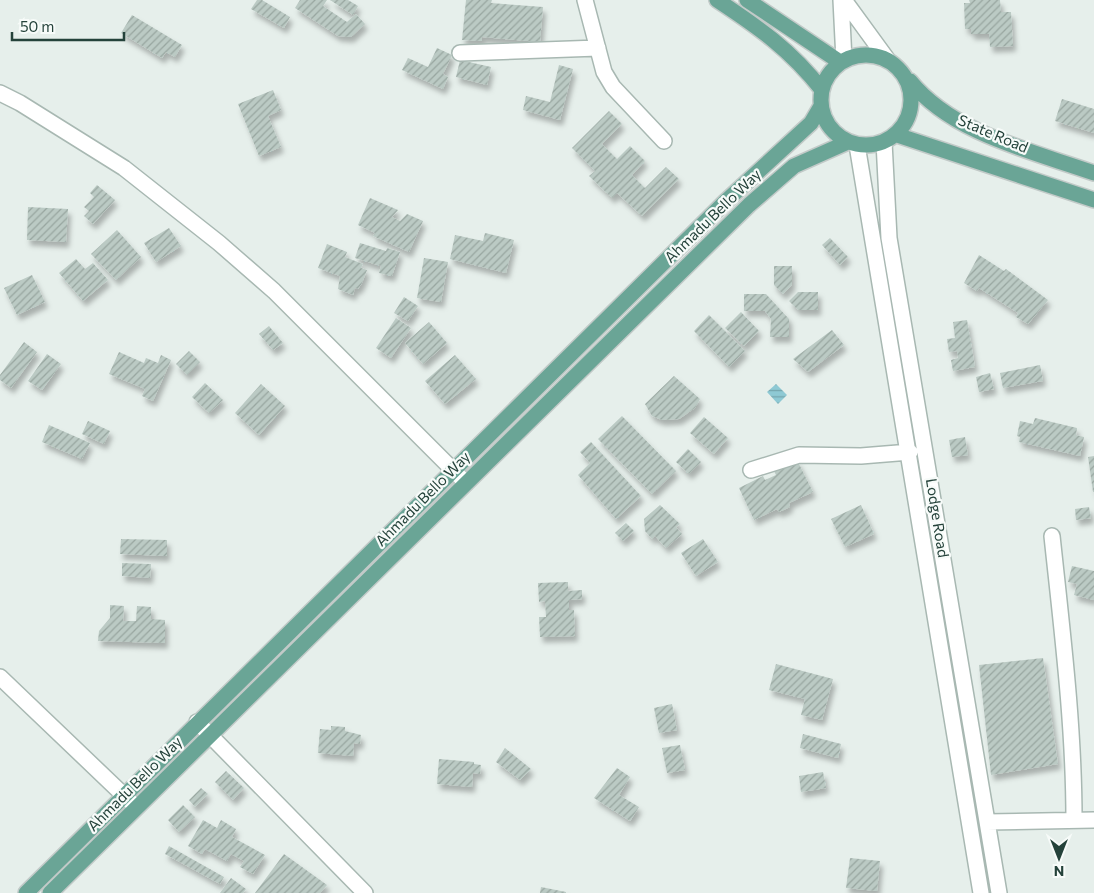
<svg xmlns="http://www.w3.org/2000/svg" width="1094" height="893" viewBox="0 0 1094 893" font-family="Commissioner,sans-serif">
  <defs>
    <pattern id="water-rules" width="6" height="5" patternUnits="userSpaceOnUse" patternTransform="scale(1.25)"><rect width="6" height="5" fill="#8ec9d4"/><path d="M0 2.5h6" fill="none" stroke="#74a5ad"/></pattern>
    <pattern id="building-hatch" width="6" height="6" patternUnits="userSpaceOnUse" patternTransform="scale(1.25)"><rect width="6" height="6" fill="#bbcac4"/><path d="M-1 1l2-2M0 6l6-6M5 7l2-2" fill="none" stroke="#98a6a0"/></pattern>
    <filter id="shadow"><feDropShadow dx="3" dy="5.5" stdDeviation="2.5" flood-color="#0004"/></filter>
  </defs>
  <rect width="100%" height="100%" fill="#e6efeb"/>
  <path fill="url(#water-rules)" d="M776 384 787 395 778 404 767 392Z"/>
  <path fill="url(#building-hatch)" filter="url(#shadow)" d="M257 0H262L290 17 284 28 251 9Z
    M300 0H327L323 6 347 22 356 14 365 24 351 37 338 36 295 8Z
    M330 0H348L358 6 353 15Z
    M466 0H492L491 3 543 7 540 42 482 37V41L462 40Z
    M969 0H1000L1001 12H1011L1013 46 990 47 989 34H971V29H965L964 3H970Z
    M132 15 182 45 175 57 166 52 162 58 121 33Z
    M437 48 452 55 443 74 448 77 443 89 402 70 408 58 428 67Z
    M460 60 491 67 487 85 456 77Z
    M559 65 573 69 560 120 523 110 526 96 550 102Z
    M273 90 281 110 268 116 281 147 259 156 238 104Z
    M1062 99 1094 109V133L1055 121Z
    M609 111 622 124 602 144 617 159 630 146 645 161 632 175 645 188 666 167 679 179 642 216 617 193 612 198 589 176 595 171 572 148Z
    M97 185 115 200 93 224 84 216 89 211 84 207 94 197 90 193Z
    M370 198 398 210 392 217 400 221 407 214 423 221 409 252 373 236 375 233 358 225Z
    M28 207 68 209 66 242 27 240Z
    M169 228 181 246 156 262 144 243Z
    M117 230 141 257 116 280 91 254Z
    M485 233 514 240 506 273 450 259 455 235 483 241Z
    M830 238 848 257 840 265 822 245Z
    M360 243 386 251 387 248 400 252 392 276 379 273 381 266 355 258Z
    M327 244 347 252 345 257 363 264 361 268 367 270 362 283 358 289 355 288 353 295 338 289 340 276 318 268Z
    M979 255 1004 271 1006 269 1048 300 1028 324 1016 317 1018 313 979 288 977 291 964 283Z
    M424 258 448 262 441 302 417 298Z
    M76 259 85 269 93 263 108 280 83 301 59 273Z
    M774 266H792V285L783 294 774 285Z
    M32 275 45 302 17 315 4 288Z
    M798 292H818V310H798L789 301Z
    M744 294H766L789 319V337H770L771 319 765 311H744Z
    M404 297 418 306 408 321 394 313Z
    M741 312 759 331 744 346 725 328Z
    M709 315 745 351 729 367 694 331Z
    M396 318 411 328 391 358 376 348Z
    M967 320 975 367 953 371 951 360 958 358 957 351 949 352 947 339 955 338 953 322Z
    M429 322 447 343 423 364 405 343Z
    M269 326 283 343 273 350 259 334Z
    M832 330 844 345 808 372 793 359Z
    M24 342 37 352 11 388 0 380V375Z
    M189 351 200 362 187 375 176 364Z
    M119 352 144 363 146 358 158 363 161 355 171 360 153 401 142 396 145 389 109 374Z
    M47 354 61 364 42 390 28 381Z
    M455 355 476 379 445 404 425 381Z
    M1040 365 1043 381 1003 388 1000 373Z
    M990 373 994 389 979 392 976 377Z
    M674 376 700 399 695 408 679 419 662 420 652 416 645 404Z
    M205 383 223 400 209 413 192 397Z
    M261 384 285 406 259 435 235 413Z
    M622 416 676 471 652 494 598 439Z
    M704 417 728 438 714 454 690 433Z
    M1035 418 1077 428 1076 435 1084 437 1080 456 1019 442 1020 437 1017 436 1020 421 1033 424Z
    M88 421 110 431 104 444 82 434Z
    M49 425 90 443 82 459 42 442Z
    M965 437 968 455 952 457 949 440Z
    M591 442 641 496 616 519 578 475 590 463 580 452Z
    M688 449 701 462 689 474 676 462Z
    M1094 456V492H1093L1088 457Z
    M797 460 813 492 789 503 790 507 779 512 777 509 754 520 739 488 763 476 765 480 776 475 774 471Z
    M660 505 680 524 676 527 682 534 666 548 655 536 652 539 645 531 644 519Z
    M861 505 874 534 845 547 831 519Z
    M1089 507 1091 518 1076 520 1075 509Z
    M626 523 634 531 623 541 615 533Z
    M121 539 167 540V556L120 554Z
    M703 539 718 562 696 576 681 553Z
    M122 563 151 564 150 578 122 576Z
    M1072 566 1094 571V600L1074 595 1077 584 1068 582Z
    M568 582V591L582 590V599L569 600V610H574L575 636 540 637 539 617H546L545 601 539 602 538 583Z
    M110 605 124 606 123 621H136L137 606 151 607V619L165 620V643L98 641 99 631 110 618Z
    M1043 658 1058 764 991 775 979 665Z
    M776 664 833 679 822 720 801 715 805 699 769 690Z
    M672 704 677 730 659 733 654 708Z
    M331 726 345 727V731L361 735 360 744 354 743 353 756 318 753 320 729 331 730Z
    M803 734 841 744 838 758 800 748Z
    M680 745 685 770 667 773 662 748Z
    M505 748 531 769 520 780 496 762Z
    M439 759 474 762V764L481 765 480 774 473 773 472 787 437 784Z
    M617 768 630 777 619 795 639 807 630 821 594 798Z
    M226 771 244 788 233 800 215 782Z
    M823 772 826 788 801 792 799 776Z
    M201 788 208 794 195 807 189 800Z
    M183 805 195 817 179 832 168 820Z
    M203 820 217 828 221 820 236 829 232 837 265 855 253 874 240 867 244 861 231 854 227 861 205 849 202 854 188 846Z
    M169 846 224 877 220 884 165 854Z
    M284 854 327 885 320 893H255Z
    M850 858 880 861 877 891 846 888Z
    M231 878 246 889 243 893H220Z
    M541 887 566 892V893H540Z"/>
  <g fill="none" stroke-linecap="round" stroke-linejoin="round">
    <g stroke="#a8b8b2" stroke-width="18">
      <path id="minor" d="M585 0 604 72 613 87 664 141
        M841 0 844 60
        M844 0 887 59
        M460 53 598 48
        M0 93 20 103 124 168 219 243 274 291 466 483
        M884 142 889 238 999 893
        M857 145 981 893
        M751 470 799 455 861 456 910 452
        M1052 536C1062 630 1074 725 1074 820
        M0 677 136 807
        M197 722 365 893
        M987 822 1094 820"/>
    </g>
    <g stroke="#c2cac8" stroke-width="18">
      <path id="major" d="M717 0C758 27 791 50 822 90
        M747 0 840 62
        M821 100a45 45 0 1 1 90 0a45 45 0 1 1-90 0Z
        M910 81C953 134 1032 151 1094 173
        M897 135 1094 200
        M26 893 725 202 811 123 821 106
        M50 893 749 205 794 166 848 142"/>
    </g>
    <use href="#minor" stroke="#fff" stroke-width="15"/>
    <use href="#major" stroke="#6aa596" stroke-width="15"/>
  </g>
  <g text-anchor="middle" stroke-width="4.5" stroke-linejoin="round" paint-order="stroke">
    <g font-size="15" fill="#24423a" stroke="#f7fbf9">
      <text transform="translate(993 134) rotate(23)" y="5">State Road</text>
      <text transform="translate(713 216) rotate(-44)" y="5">Ahmadu Bello Way</text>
      <text transform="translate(423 499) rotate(-45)" y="5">Ahmadu Bello Way</text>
      <text transform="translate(937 518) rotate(81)" y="5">Lodge Road</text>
      <text transform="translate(135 784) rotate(-45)" y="5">Ahmadu Bello Way</text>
    </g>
  </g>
  <g transform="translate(1059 858) rotate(180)" stroke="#f7fbf9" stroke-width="4" paint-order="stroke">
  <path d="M0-4L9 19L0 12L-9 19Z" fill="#24423a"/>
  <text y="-8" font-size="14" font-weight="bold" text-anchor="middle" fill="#24423a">N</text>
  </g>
  <path d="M12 32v8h112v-8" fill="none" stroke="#24423a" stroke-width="2.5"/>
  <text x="20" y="32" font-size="15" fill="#24423a" stroke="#f7fbf9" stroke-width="4" paint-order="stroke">50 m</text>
</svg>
